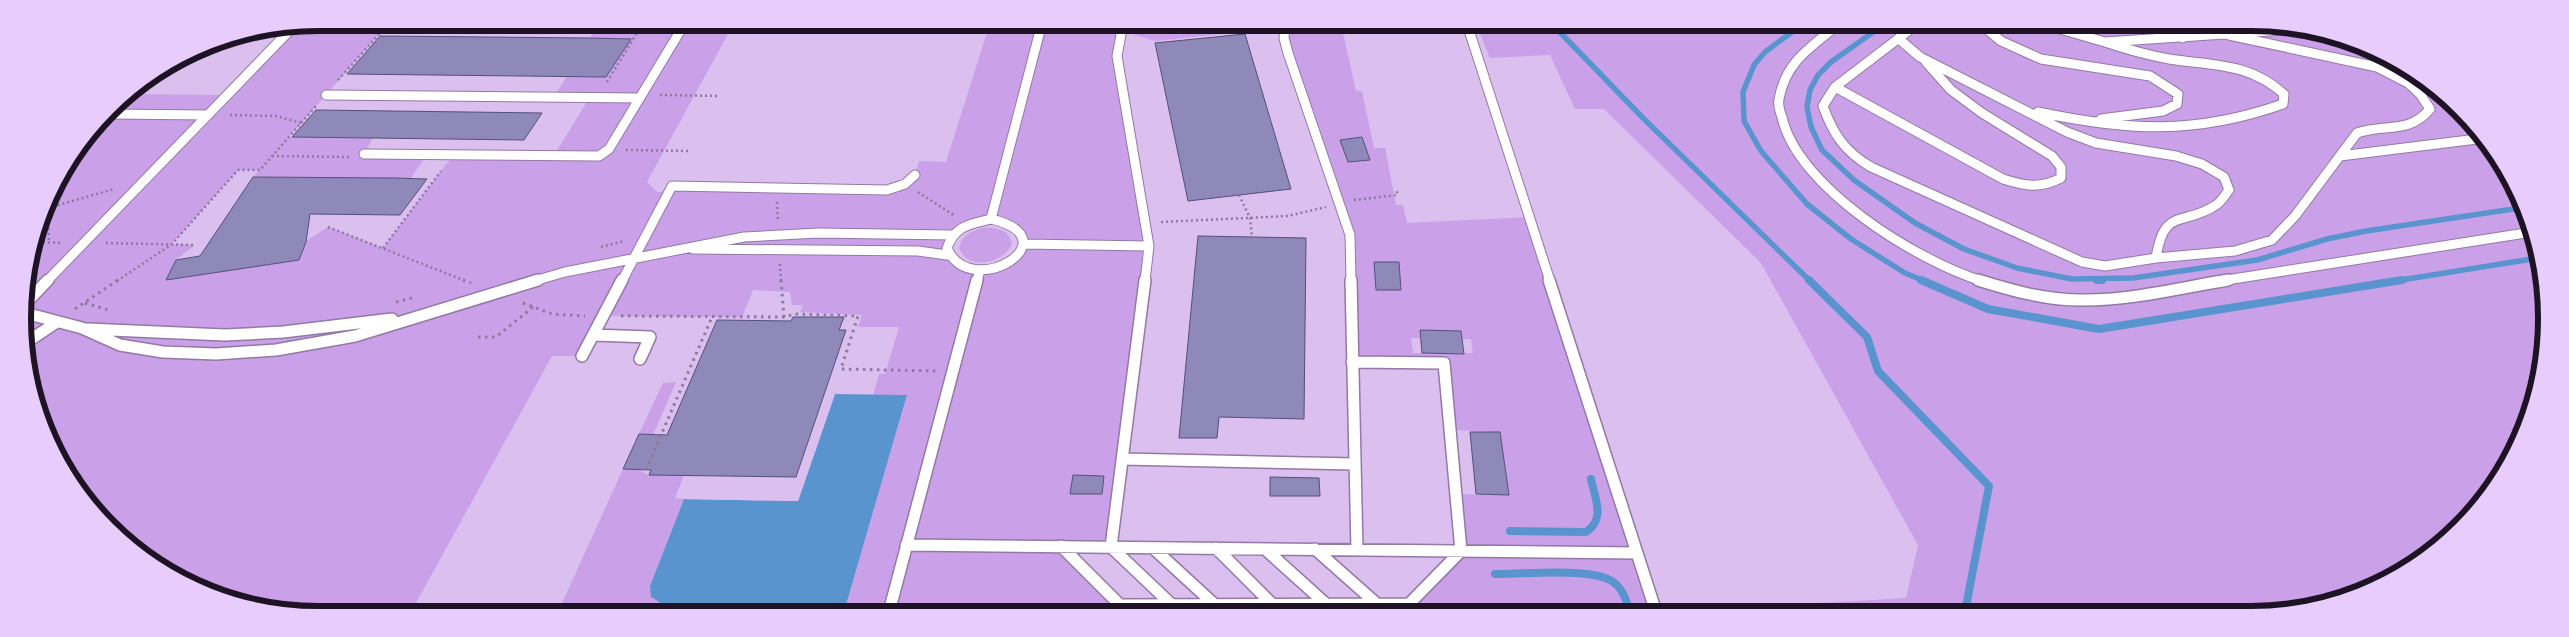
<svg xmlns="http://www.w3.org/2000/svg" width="2569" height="637" viewBox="0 0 2569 637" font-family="Poppins,sans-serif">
  <rect width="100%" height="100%" fill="#dabfef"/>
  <path fill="#caa1e8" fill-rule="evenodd" d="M319 23H389L289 137 373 138 364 154 427 155 411 178 254 177 259 170H238L172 244 195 245 176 260 167 280 299 260 306 241 328 227 383 248 453 155 553 157 590 97H554L567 76 606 77 630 39 590 38 599 23H734L647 182 657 192H668L672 186 887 190 915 175 919 161 946 162 990 23 1262 24 1247 31 1156 41 1122 31 1117 56 1149 246 1111 547 1061 546 1120 605 1409 604 1461 551 1456 494 1509 495 1500 432 1450 430 1444 363 1352 362 1350 235 1288 53 1285 24H1341L1356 91H1362L1374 148H1385L1396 205H1403L1407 223 1529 217 1656 612H844L907 396H873L879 374H885L899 327H858L862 315 800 312 803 305H792L790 292 753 290 742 317 603 316 582 356H552L411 612H280L171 575 84 499 33 395 23 299 53 188 123 96 127 94 228 95 292 28ZM1362 137 1370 160 1348 162 1340 140ZM1005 221 1024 244 995 268 954 263 947 254 962 227ZM1374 262H1399L1401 290H1376ZM1420 330 1461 331 1462 339H1471L1473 353H1413L1411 338H1420ZM1073 476H1104L1102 494H1070Z
    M1476 24 2289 25 2399 62 2486 139 2536 242 2544 357 2516 450 2460 528 2381 584 2289 612H1669L1906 598 1918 545 1761 263 1604 109H1575L1550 55 1490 58Z
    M982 228C995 227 1009 229 1012 243 1006 263 967 272 959 248 961 236 971 231 982 228Z
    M676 382 653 435 639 434 663 383Z
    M623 469H637L649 475H684L675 498 684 499 650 586 663 604C671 605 679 607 687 607 707 607 754 595 768 612H558Z"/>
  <path fill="#5a94cf" d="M835 394 907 395 844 612H768C751 593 690 612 664 605 660 603 655 599 651 597L650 586 684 499 798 501Z"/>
  <path fill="#dabfef" d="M833 394H835L798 501 681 499 684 496 796 499Z"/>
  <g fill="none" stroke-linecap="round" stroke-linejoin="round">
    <path stroke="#5a94cf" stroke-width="5.5" d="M1489 24 1491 27
      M1552 24 1643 118 1810 281
      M1803 24 1765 52 1754 65 1743 92 1744 121 1761 151 1807 204 1851 239 1905 273 1924 281
      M1883 25 1831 62 1818 75 1810 90 1807 107 1811 127 1822 150 1854 180 1915 223 1964 249 2017 268 2072 279 2133 278 2257 260 2327 239 2366 231 2520 208
      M2395 281 2538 258"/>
    <path stroke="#5a94cf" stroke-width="8" d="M1809 280 1867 337 1878 371 1989 486 1965 612
      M1921 280 1988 309 2099 329 2402 280
      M2097 280H2102
      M1510 531 1586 532C1606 519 1595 499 1591 479
      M1495 574C1521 574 1588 568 1610 580 1622 586 1626 600 1630 612"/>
  </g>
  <path fill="#8f89b9" stroke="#554f7b" d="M1245 34 1291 189 1188 201 1155 43Z
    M380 36 590 38 631 39 606 77 347 74Z
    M316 110 542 113 524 140 292 137Z
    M1362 137 1370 160 1348 162 1340 140Z
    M253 177 396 178 427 179 400 215 310 214 306 242 299 260 166 280 176 260 200 256Z
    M1198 236 1306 238 1304 419 1219 417 1217 438H1179Z
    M1374 262H1399L1401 290H1376Z
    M793 317H844L839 330H846L796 477 649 475 651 470 623 469 639 434 667 435 717 320 791 321Z
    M1420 330 1461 331 1464 354 1422 353Z
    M1470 432H1500L1509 495 1476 494Z
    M1073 475 1104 476 1102 494H1070Z
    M1270 477 1319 478 1320 496H1270Z"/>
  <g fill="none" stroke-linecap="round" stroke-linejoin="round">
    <g stroke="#9379a6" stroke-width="11">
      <path id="lane-far1" d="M1123 24 1117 56 1149 246 1145 281
        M1285 24 1284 38 1288 53 1350 235 1351 281
        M1467 24 1550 281
        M1839 24C1811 47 1786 61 1779 99 1778 104 1780 112 1782 117 1797 187 1917 261 1982 281
        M1916 25 1835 87 1823 106C1833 134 1845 152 1871 167L2082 262 2105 266 2156 258
        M1982 25 2001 41 2041 59 2150 76 2178 94 2177 104 2163 111 2101 119
        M2046 25 2105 42 2301 29
        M2183 38 2195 25
        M1899 39 1920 57 2067 132 2096 143 2176 156 2202 164 2224 177 2229 190C2225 195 2221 202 2216 205 2183 227 2164 206 2156 258L2235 251 2272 240 2295 216 2357 133C2385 123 2408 135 2430 109L2420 94 2408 83 2377 67 2229 35
        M1835 87 2003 179C2025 186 2040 189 2061 178V167L2052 156 1982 113 1951 90 1926 62
        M326 95 640 98
        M2038 112C2128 131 2195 135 2283 104L2284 94C2248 62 2213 66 2169 59 2147 55 2126 49 2105 42
        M110 114 208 115
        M364 154 599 156 609 149 685 23
        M2340 156 2485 138
        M991 219C1075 239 970 303 947 248 955 225 971 224 991 219Z
        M991 219 1042 23
        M1024 244 1149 246
        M693 249 918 251 947 255
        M47 281 292 28
        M534 281 565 272 744 237 818 233 952 235
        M622 281 672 186 887 190 905 184 915 175
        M977 281 980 270
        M2220 281 2532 232"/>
    </g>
    <g stroke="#9379a6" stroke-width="14">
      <path id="lane" d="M1145 280 1111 547 1171 604
        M1351 280 1357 550
        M1549 280 1656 612
        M1978 280C2010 290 2045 300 2079 300 2129 301 2180 288 2228 280
        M24 305 48 280
        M25 313 82 328 120 345 163 352 216 354 276 350 355 336 538 280
        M88 329 225 335 283 332 392 319
        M593 335 650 337 640 359
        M27 342 57 322
        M582 356 622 280
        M1122 459 1355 464
        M906 545 1637 553
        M1061 546 1120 605 1409 604 1461 551 1444 363 1352 362
        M1153 548 1214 604
        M1216 548 1272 604
        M1265 549 1326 604
        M1315 549 1377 604
        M889 612 977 280"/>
    </g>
    <path stroke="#8d799c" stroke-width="2.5" stroke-dasharray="2 3" stroke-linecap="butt" d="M316 23 388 24
      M338 80 389 23
      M607 82 643 23
      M660 95 720 96
      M230 115 276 116 301 123
      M626 150 690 151
      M272 156 349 157
      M918 192 955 216
      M1239 195 1250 218 1252 237
      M1354 200 1397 195V189
      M777 202 778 221
      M48 208 114 189
      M48 208 49 243
      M1161 222 1288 216 1326 207
      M328 227 466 281
      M38 242 63 243
      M106 243 195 245
      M601 247 624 241
      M383 248 441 171
      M780 264 781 281
      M117 281 172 244 238 170H260L316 106"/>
    <path stroke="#8d799c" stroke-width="3" stroke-dasharray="2.5 4.5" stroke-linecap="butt" d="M463 280 471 283
      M781 280 784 317
      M396 302 412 298
      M85 303 112 311
      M523 303 552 314 585 316
      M75 309 118 280
      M621 316 784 317 795 314 858 316 841 369 937 371
      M478 337H496L533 307
      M646 470 712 317"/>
    <use href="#lane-far1" stroke="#fff" stroke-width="9"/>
    <use href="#lane" stroke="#fff" stroke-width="11"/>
  </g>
  <path d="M0 0H2569V637H0ZM318 31H2251A287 287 0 0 1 2538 318V319A287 287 0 0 1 2251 606H318A287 287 0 0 1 31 319V318A287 287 0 0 1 318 31Z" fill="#e7ccfc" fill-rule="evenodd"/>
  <path fill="none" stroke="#1d1324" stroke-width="6" d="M318 31H2251A287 287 0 0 1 2538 318V319A287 287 0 0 1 2251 606H318A287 287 0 0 1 31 319V318A287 287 0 0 1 318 31Z"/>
</svg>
